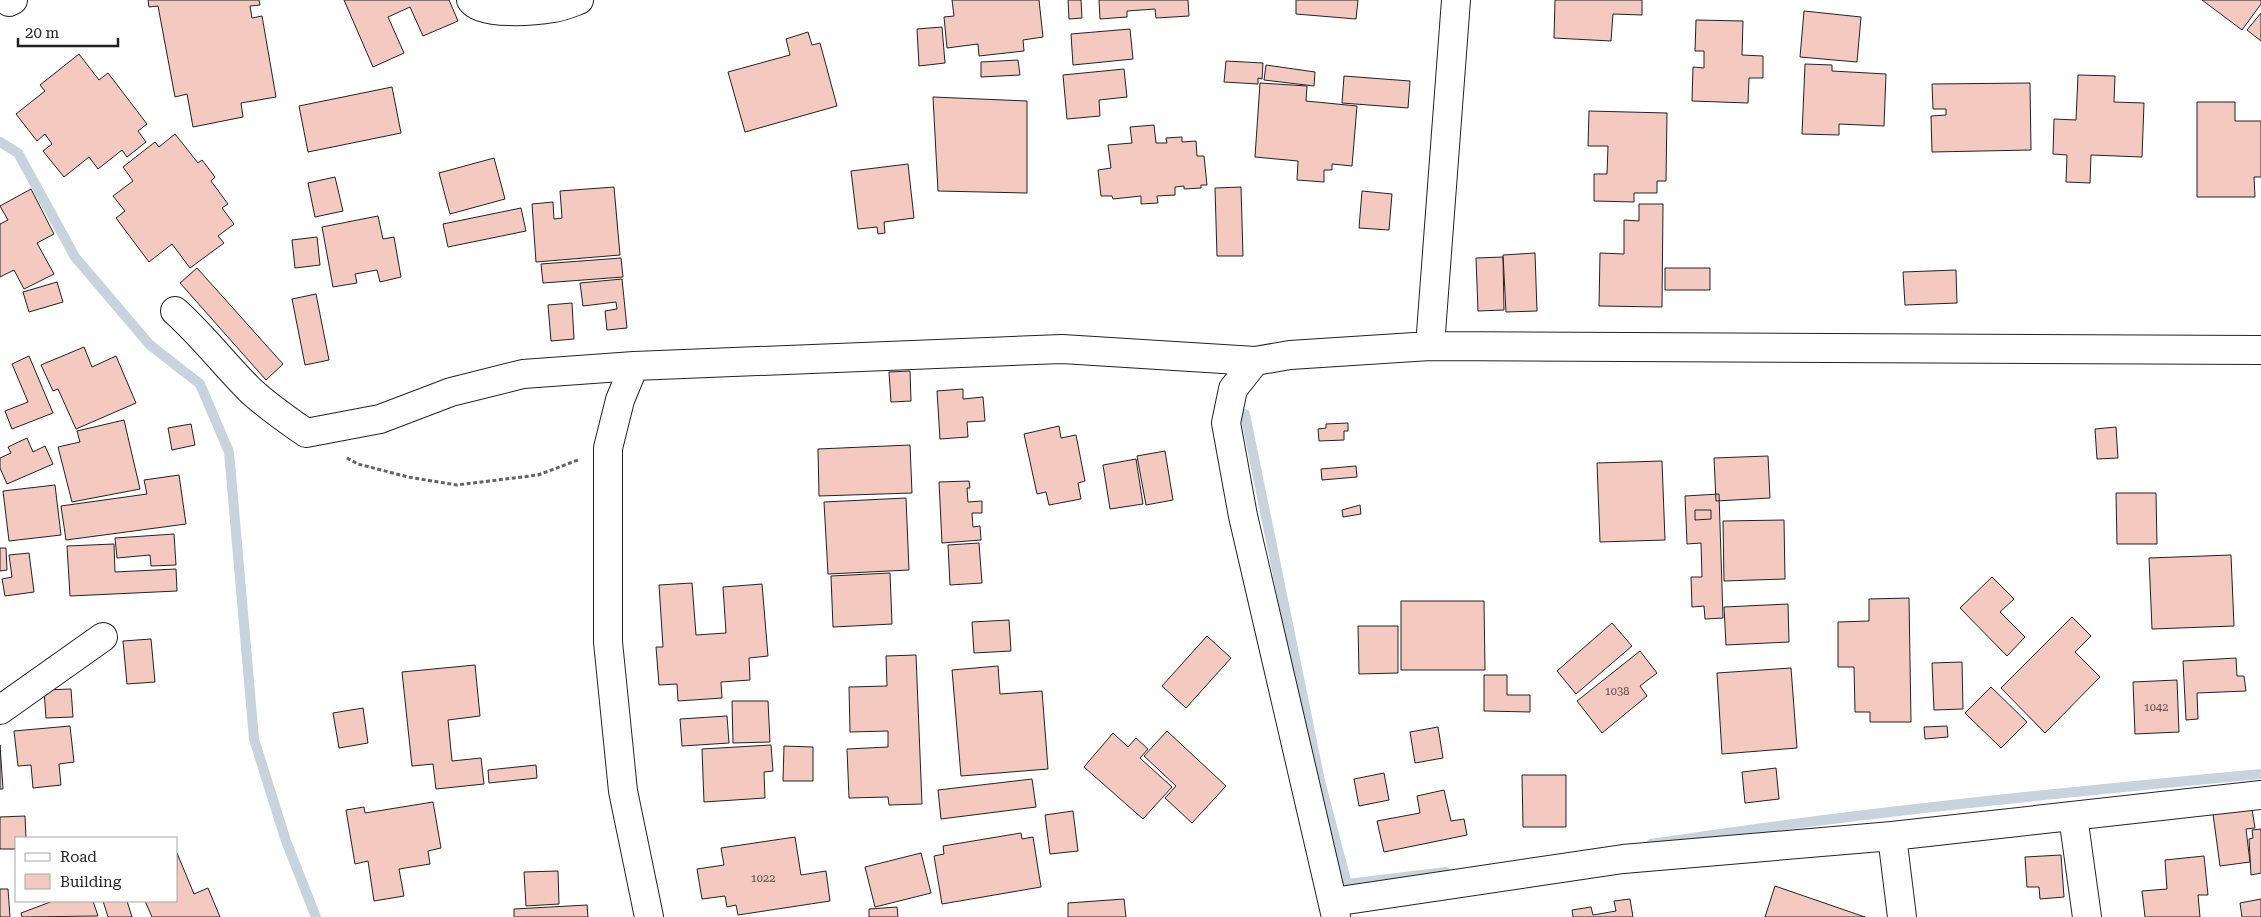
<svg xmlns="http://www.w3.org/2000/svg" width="2261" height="917" viewBox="0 0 2261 917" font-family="'Roboto Serif',serif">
  <rect width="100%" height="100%" fill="#fff"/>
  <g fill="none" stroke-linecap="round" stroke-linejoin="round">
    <path stroke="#c7d3dd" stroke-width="10" d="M0 142 18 153 75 257 150 345 200 384 229 452 254 739 286 841 316 917
      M1245 414 1320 781 1347 884 1446 872
      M1651 844C1854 813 2057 793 2261 774"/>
  </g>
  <path fill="#f3c9c0" stroke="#222" d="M148 0H259L260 5 250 6 252 18 262 16 276 97 241 103 243 117 193 127 187 94 175 97 158 6 149 7Z
    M344 0H449L458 21 423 36 410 7 388 17 404 53 373 67Z
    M952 0H1039L1043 37 1023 40 1024 51 979 56 978 44 947 48 944 17 954 16Z
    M1068 0H1081L1082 18 1069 19Z
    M1099 0H1188L1189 16 1156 18 1155 9 1127 11V17L1100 19Z
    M1296 0H1358L1356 19 1296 14Z
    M1555 0H1642V15L1613 14 1611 41 1554 38Z
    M2202 0H2261V4L2242 30Z
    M1804 11 1861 17 1857 62 1800 57Z
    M2261 13V41L2247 30Z
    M1696 20 1743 21 1742 55 1763 56V78H1749L1748 103 1692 101 1693 67 1704 68V51H1695Z
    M942 27 945 63 919 66 917 29Z
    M1130 29 1133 59 1073 65 1071 34Z
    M808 32 812 45 820 43 837 106 745 132 728 72 790 55 786 39Z
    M79 54 99 80 108 73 147 124 138 131 146 142 127 157 122 150 98 169 89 157 64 177 43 151 52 144 45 134 37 141 16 114 45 91 40 85Z
    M1018 60 1020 75 981 77V62Z
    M1226 61 1263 63 1262 79 1258 78V84L1224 82Z
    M1805 64 1832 65V71L1886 74 1884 126 1839 124V135L1802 134Z
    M1266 65 1315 72 1314 86 1264 80Z
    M1124 69 1127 97 1099 100 1100 116 1067 119 1063 75Z
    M2078 75 2115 76 2114 102 2144 103 2142 157 2091 155 2090 183 2066 182 2067 155 2053 154 2054 119 2076 120Z
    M1344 76 1410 81 1408 108 1342 103Z
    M1260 83 1307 86 1306 101 1357 106 1352 166 1332 164V170H1324V182L1297 180 1298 161 1255 157Z
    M2030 83 2031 150 1932 152 1931 116 1946 115V109H1933L1932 84Z
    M392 87 401 133 308 152 299 106Z
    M933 97 1027 101V193L938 191Z
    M2197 102H2235V121H2261V177H2254L2255 197H2197Z
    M1589 111 1667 113 1666 181H1657V193H1634V202L1594 201V174H1607L1608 146H1588Z
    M1154 125 1156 143H1167L1166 138 1182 137V142L1196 141 1197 156H1204L1207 185H1201V188L1184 189V186L1175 187V195L1157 196 1158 203 1141 204V196L1113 199 1112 196H1101L1098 170 1111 168 1108 145 1132 143 1130 127Z
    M175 134 198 163 202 160 215 177 211 181 228 204 222 208 234 224 218 236 224 243 190 268 172 244 149 262 116 218 125 211 113 196 133 181 123 167 155 142 159 147Z
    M494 158 505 199 450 214 439 173Z
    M908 164 914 218 884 222 885 233 878 234 877 227 858 229 851 171Z
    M335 177 343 211 315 217 308 183Z
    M614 187 620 255 536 262 532 204 553 202 554 219 562 218 560 191Z
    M1241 187 1243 256H1217L1215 188Z
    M31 189 54 234 37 243 54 274 24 289 14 270 0 277V224L8 220 0 206Z
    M1362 191 1392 194 1389 230 1359 228Z
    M1639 204H1663L1662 307 1599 306 1600 253 1624 254V220L1639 221Z
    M521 208 526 231 448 247 443 224Z
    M378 216 383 239 394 237 401 277 380 282 377 270 355 274 357 283 333 287 322 227Z
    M317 237 320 265 295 268 292 240Z
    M1535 253 1537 311 1506 312 1503 255Z
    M1503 257 1504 310 1478 311 1476 258Z
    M621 258 623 277 543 283 541 264Z
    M197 268 283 364 266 380 180 283Z
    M1665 268H1710V290H1665Z
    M1956 270 1957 303 1905 305 1903 272Z
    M622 279 627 328 607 330 605 311 617 309 616 302 583 306 580 283Z
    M57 282 63 302 29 312 23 292Z
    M316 294 329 360 305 365 292 299Z
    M572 303 574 339 551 341 548 305Z
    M84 347 92 367 116 356 136 403 76 429 58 389 53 391 41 365Z
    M29 356 53 413 12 429 5 411 28 402 12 364Z
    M910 371 911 401 891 402 889 372Z
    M963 389V399L983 397 985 421 967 422 968 437 940 439 937 391Z
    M124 420 140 489 72 502 58 447 80 442 77 431Z
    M1348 423V431H1344V440L1319 441 1318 429 1326 428V424Z
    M191 424 195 445 172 450 168 428Z
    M1059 426 1061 438 1076 435 1085 481 1078 483 1081 499 1049 505 1046 492 1037 494 1024 434Z
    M2116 427 2118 458 2097 459 2095 429Z
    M27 438 33 452 45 446 53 464 7 484 0 468V458L11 453 8 447Z
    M910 445 912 493 819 496 818 449Z
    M1165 451 1173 500 1146 505 1137 456Z
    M1768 456 1770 498 1716 501 1714 458Z
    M1136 459 1143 504 1110 509 1103 465Z
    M1662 461 1665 540 1600 542 1597 463Z
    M1356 466 1357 477 1322 480 1321 469Z
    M179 475 186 524 66 540 61 506 147 494 144 480Z
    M969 481 970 488H967L968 502 982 501V513H972L973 527 980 526 981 540 942 543 939 482Z
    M55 485 61 535 9 541 3 491Z
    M2116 493H2156L2157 544H2117Z
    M1719 494 1723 618 1705 619 1704 606 1692 607 1691 577H1702L1701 543 1687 544 1685 496Z
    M906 498 909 570 828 574 824 502Z
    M1360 505 1361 514 1343 517 1342 510Z
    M1695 510H1711V519L1695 520Z
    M1784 520 1785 579 1724 581 1723 521Z
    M174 534 176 565 151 566 150 555 117 558 115 538Z
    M979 543 982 583 950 585 948 545Z
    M114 544 115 572 176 569 177 591 70 596 67 546Z
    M0 548H6L7 570 0 571Z
    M29 553 34 592 5 596 2 579 12 577 9 555Z
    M2231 555 2234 626 2152 629 2149 558Z
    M890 573 892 624 833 627 831 576Z
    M1992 577 2014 599 2000 612 2025 637 2007 656 1960 608Z
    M692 583 696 635 726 633 723 587 762 584 768 656 749 658 750 680 721 682 722 698 678 701 677 684 659 685 656 647H663L659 585Z
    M1909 598 1911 722H1870V712H1855L1854 667H1838V622L1869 621V599Z
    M1401 601H1484L1485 670H1401Z
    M1788 604 1789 642 1726 645 1724 607Z
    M2072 617 2091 636 2075 652 2100 677 2045 733 2001 688Z
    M1009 620 1011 651 974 653 972 622Z
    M1612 623 1632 646 1576 694 1557 671Z
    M1358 626H1398V673L1359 674Z
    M1207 636 1231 658 1186 708 1162 686Z
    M151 639 155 682 127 684 123 641Z
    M1640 651 1657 673 1640 686 1647 696 1602 733 1577 701Z
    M916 655 922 804 889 805 888 797 849 798 847 749 888 747V731L850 732 849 687 887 686 886 656Z
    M2236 658 2237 676H2244L2246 691 2197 693 2198 719 2186 720 2183 661Z
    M1962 662 1963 709 1934 710 1932 663Z
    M475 665 480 716 448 720 452 761 481 758 484 784 436 789 433 764 412 766 402 672Z
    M998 666 1000 694 1042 691 1048 769 961 776 952 670Z
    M1791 668 1797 748 1722 754 1717 673Z
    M1484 675H1507V695H1530V712L1484 711Z
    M2177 680 2179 732 2135 734 2133 682Z
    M1991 687 2027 722 2001 748 1965 713Z
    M71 689 73 717 46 718 44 690Z
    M732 701H768L770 742 733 743Z
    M363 708 368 743 339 748 333 713Z
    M727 716 729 743 682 746 680 719Z
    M70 726 74 762 59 764 61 785 33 788 31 765 18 766 14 731Z
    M1947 726 1948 737 1925 739 1924 727Z
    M1438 727 1443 758 1415 763 1410 732Z
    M1167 731 1226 786 1192 823 1165 798 1176 786 1144 756Z
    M1113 733 1128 747 1136 738 1148 749 1140 758 1172 787 1143 819 1084 767Z
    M0 745 3 789H0Z
    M771 745 773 771 764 772 765 798 704 802 702 749Z
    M784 746 813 747V781H783Z
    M536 765 537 778 489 783 488 770Z
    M1776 768 1779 799 1745 803 1742 772Z
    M1384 773 1389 800 1359 806 1354 779Z
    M1522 775H1566V827H1523Z
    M1032 779 1036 807 941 819 938 790Z
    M1444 790 1451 821 1464 819 1467 835 1384 852 1377 821 1420 813 1417 796Z
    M433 802 441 848 428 851 430 864 399 869 404 896 374 901 368 861 355 864 346 810 364 807 365 813Z
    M2252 809 2255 828 2246 829 2250 862 2220 866 2213 814Z
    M1073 811 1078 851 1050 854 1045 815Z
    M25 816 26 838H16V849H0V817Z
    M2261 829V873L2251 875 2249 839 2253 838 2252 830Z
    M1021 833 1022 839 1033 837 1041 887 942 904 934 856 944 854 943 846Z
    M795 837 801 875 826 871 830 901 738 915 736 905 727 907 725 896 702 899 697 869 724 865 721 848Z
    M177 853 194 894 208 888 220 917H152L145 901H176Z
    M921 853 931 893 875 907 865 867Z
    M2061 855 2064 897 2040 899 2039 887H2027L2025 857Z
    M2204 856 2208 895H2198L2200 917H2145L2142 891 2167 889 2165 860Z
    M558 871 559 904 526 906 524 872Z
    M1775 886 1865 917H1765Z
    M0 889H8L10 917H0Z
    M1124 899 1126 917H1068V903Z
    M1630 899 1633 917H1573L1572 910 1591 907 1593 915 1616 911 1614 901Z
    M2261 899V917H2242L2240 903Z
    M53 901H93L98 916 22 917 21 913Z
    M103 901H127L132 917H108Z
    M587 905 588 917H514V909Z
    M897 907 898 917H869V909Z"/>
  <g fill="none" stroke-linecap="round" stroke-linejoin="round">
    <g stroke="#222" stroke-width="30">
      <path id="minor" d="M471 0C481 16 536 11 553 8 562 7 571 3 579 0
        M9 2 13 0
        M175 311C202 335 224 364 250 390 267 406 286 419 306 433L380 419 451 392 523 374 634 366 1062 349 1255 361
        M1430 346 1456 0
        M634 366 620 400 608 448V642L623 791 649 917
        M0 710 103 637
        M2073 816 2087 917
        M1892 836 1902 917
        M1333 902 1623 859 1892 836 2261 795
        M1336 917 1243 516 1226 423 1233 389 1255 361 1290 355 1430 346 2261 350"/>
    </g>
    <path stroke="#646464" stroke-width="3" stroke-dasharray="4 2.5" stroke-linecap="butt" d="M347 458 358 464 408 477 457 485 538 475 578 460"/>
    <use href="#minor" stroke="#fff" stroke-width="28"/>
  </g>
  <g text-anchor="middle" stroke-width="4" stroke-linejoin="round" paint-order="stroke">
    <g font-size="11" fill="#564c4a">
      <text x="1617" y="695">1038</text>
      <text x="2156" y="711">1042</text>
      <text x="763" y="882">1022</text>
    </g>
  </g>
  <rect x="15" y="837" width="162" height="65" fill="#ffffff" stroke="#a7a7a7"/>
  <rect x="25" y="853" width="25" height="8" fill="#ffffff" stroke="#a7a7a7"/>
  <text x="60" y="862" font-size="15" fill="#222222">Road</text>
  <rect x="25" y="874" width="25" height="15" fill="#f3c9c0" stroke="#a7a7a7"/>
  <text x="60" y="887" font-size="15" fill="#222222">Building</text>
  <path d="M18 38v8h100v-8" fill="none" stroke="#222222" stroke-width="2.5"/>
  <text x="25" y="38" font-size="15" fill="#222222" stroke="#ffffff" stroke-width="4" paint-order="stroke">20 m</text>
</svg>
